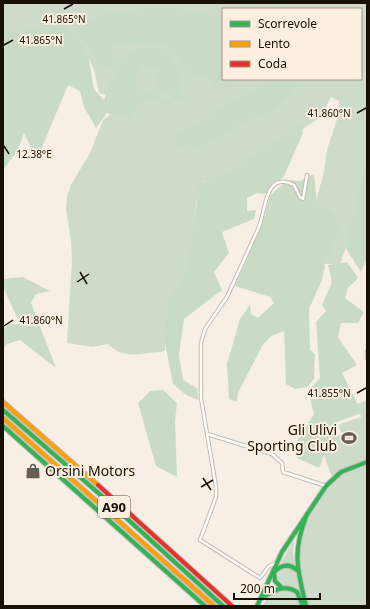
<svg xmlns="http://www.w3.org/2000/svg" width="370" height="609" viewBox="0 0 370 609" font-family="'Noto Sans',sans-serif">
  <rect width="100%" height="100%" fill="#f7efe6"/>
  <path fill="#cedaca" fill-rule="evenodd" d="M3 3H367V168L355 222 340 264H312L314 208 324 172 327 150 340 110 339 101 331 97 321 117 255 161 226 175 202 182 196 202 195 220 206 250C190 280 164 316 165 350L161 352C140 353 124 360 108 344L93 347 67 343 72 260 71 241 66 209 67 197 71 185 90 153 103 120 116 110 112 97 99 93 94 70 89 59 52 27 3 32ZM223 9H361V79H223Z
    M367 400V464L332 477 319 442 342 434 338 425 361 417 357 404Z
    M367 465V606H308C305 590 299 574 297 558 294 535 323 484 344 473 351 470 360 468 367 465Z
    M295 538 293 552 295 566 289 563 280 564Z
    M287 567C300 569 300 587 303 598L290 587 282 585 278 580V572Z
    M285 589 296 595 301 606H262L271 593Z"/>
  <path fill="#c9dbc6" d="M152 8 202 11 223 19V79H244L217 90 206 78 188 71 179 62 174 51 168 46 152 44 112 46 113 67 103 69 73 25 105 14Z
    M65 25 78 38 89 60 94 89 104 100 110 81 118 77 119 65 127 51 153 47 167 50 179 76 182 98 174 102 170 92 165 91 155 81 157 79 155 76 162 69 158 65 151 70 142 66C135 73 135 82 138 90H146L171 103 167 107 152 98 140 104 129 119 107 113 96 128 84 107 80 91 68 85 38 157 33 152 24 133 18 150 3 170V32Z
    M273 79H300L292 92 274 110 245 121 191 152 177 145 176 135Z
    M301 123 303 133 284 176 266 194 257 193 247 198V211L256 210 254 219 222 232 229 253 214 272 222 290 184 319 179 355 183 380 197 388 198 400 186 395 173 384 165 343 168 302 189 266 199 184 237 167Z
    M367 162V258L361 272 345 247Z
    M314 174 317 203 333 212 340 228 330 252 321 259 325 266 322 280 309 309 310 350 315 354 314 379 307 387 295 389 286 384 284 331 271 336 262 346 238 393 237 402 229 399 227 364 240 319 250 305 251 314 258 318 274 303 270 297 235 286 263 222 270 196 287 180 300 181Z
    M347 262 358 278 348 288 345 298 364 312 358 323H341L338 337 357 365 342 373 362 413 337 422 319 468 297 458V441L314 414 308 391 320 378 316 322 326 311 322 305 332 282 328 265Z
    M23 277 50 291 36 294 31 303 56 368 20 340 7 344 3 350V329L9 324H20L3 287V279Z
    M163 390 177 403 175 421 177 477 156 466 138 403 150 391Z"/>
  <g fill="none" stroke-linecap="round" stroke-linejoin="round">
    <path stroke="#b9dee4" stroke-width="1" d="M239 3 249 9
      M270 9 277 3"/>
    <g stroke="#c2bbb2" stroke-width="4.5">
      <path id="street" d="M367 351V358
        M207 434 272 454 282 463 283 472 326 486
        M277 563 269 566 260 578 200 540 216 497V487L201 398V343L205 329 227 297 259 227C266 209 265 170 294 185L300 197 303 199 307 175"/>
    </g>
    <g stroke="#c2bbb2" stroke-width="6">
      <path id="fast" d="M3 410 111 504 223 606
        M3 426 205 606
        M281 587 275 581 274 572C281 565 289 563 297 570
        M262 598C273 590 285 584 297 592L303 606
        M257 606 282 552 326 486 341 472 367 462
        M306 606C297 568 292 552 307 514"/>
    </g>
    <g stroke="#c2bbb2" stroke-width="6">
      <path id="slow" d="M3 402 98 485
        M3 418 214 606"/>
    </g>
    <g stroke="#c2bbb2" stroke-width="6">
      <path id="jam" d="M98 485 232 606"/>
    </g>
    <use href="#street" stroke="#fefdfb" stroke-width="2.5"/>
    <use href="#fast" stroke="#30b455" stroke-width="4"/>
    <use href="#slow" stroke="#ff9f0a" stroke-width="4"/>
    <use href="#jam" stroke="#e5322d" stroke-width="4"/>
  </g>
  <path fill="none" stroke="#181007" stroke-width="1.5" d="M64 9 73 4M4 45 13 40M357 113 366 108M4 146 9 154M80 272 87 284M77 282 89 274M4 326 13 320M357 393 366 388M203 478 211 490M201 487 213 480"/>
  <defs>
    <g id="stadium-bare" transform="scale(1.2)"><path d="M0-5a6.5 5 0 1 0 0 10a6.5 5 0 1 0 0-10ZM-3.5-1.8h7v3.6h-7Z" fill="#665e55" stroke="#fdefe0" stroke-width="2.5" paint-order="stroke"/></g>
    <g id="shop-bare" transform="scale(1.2)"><path d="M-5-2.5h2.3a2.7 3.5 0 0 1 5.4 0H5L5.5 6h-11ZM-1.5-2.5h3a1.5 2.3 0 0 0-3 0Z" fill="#665e55" stroke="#fdefe0" stroke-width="2.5" paint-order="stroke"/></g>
  </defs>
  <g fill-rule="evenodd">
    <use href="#stadium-bare" x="349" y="438"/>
    <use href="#shop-bare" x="33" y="471"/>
  </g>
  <g text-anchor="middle" stroke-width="4" stroke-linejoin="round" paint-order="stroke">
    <rect fill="#fdefe0" stroke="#5d5348" stroke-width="1" x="98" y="496" width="32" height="22" rx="3"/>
    <g font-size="13" font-weight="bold" fill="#181007">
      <text x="114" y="512">A90</text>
    </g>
    <g font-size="14" fill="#181007" stroke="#fdefe0" text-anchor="end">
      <text x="337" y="435">Gli Ulivi<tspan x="337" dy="16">Sporting Club</tspan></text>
      <text x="45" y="476" text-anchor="start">Orsini Motors</text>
    </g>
  </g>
  <g font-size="10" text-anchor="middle" fill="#181007" stroke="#fdefe0" stroke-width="4" stroke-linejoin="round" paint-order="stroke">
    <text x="64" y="23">41.865°N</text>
    <text x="41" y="44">41.865°N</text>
    <text x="329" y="117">41.860°N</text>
    <text x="34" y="158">12.38°E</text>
    <text x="41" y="324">41.860°N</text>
    <text x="329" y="397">41.855°N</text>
  </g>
  <rect width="370" height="609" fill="none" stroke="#181007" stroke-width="8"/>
  <rect x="222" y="8" width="140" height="72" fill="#fdefe0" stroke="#a19689"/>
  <rect x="230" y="21" width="20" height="6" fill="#30b455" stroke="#a19689"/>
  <text x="258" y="28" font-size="12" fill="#181007">Scorrevole</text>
  <rect x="230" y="41" width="20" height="6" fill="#ff9f0a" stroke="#a19689"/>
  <text x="258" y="48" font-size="12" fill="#181007">Lento</text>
  <rect x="230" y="61" width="20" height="6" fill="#e5322d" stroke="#a19689"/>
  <text x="258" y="68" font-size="12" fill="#181007">Coda</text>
  <path d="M234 593v6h86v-6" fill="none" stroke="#181007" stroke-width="2"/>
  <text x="240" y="593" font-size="12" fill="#181007" stroke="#fdefe0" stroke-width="3" paint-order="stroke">200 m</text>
</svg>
